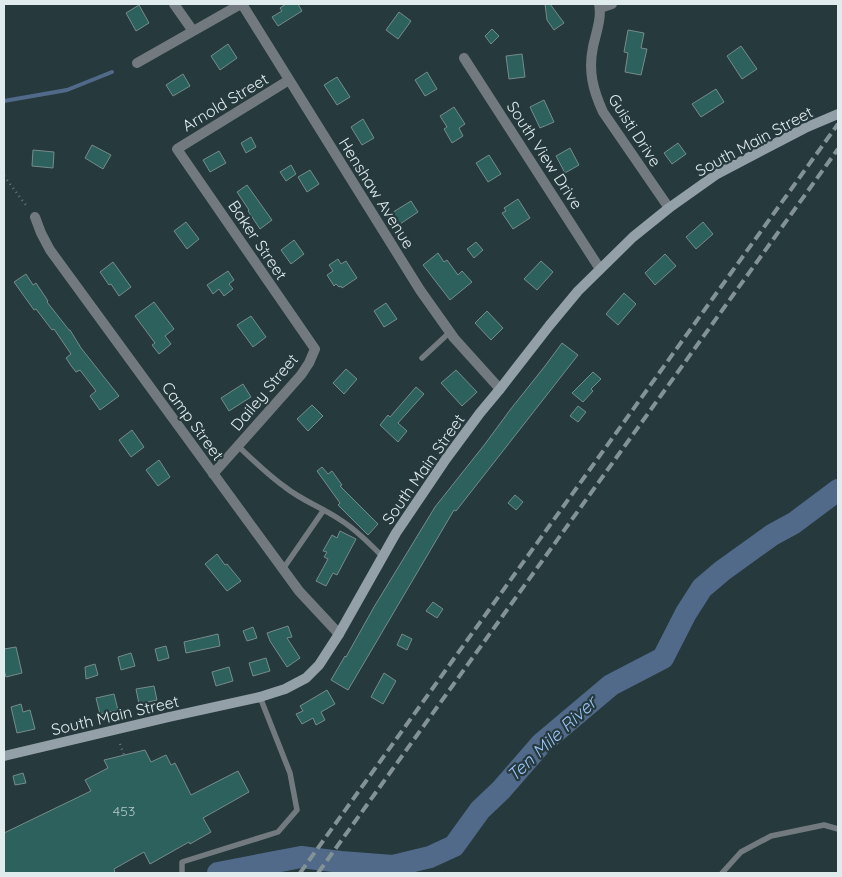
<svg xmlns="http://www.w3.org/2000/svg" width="842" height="877" viewBox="0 0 842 877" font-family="Quicksand,sans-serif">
  <rect width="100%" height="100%" fill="#26393d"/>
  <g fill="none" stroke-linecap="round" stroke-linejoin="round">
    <path stroke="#516a89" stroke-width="4" d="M4 101 67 90 112 72"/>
    <path stroke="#516a89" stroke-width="22" d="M218 873 301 857 341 862 393 866 430 857 454 846 480 810 501 790 541 744 611 685 663 658 686 613 702 588 722 571 772 535 794 523 838 490"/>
  </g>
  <path fill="#2c615d" stroke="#768c8a" d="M286 4H298L302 11 278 26 272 17 282 11 280 8Z
    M545 4H550L564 23 554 30 547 20Z
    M139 5 149 23 136 31 126 13Z
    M399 12 411 21 398 39 386 30Z
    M492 29 499 36 491 44 485 36Z
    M628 30 644 33 641 48 647 49 641 75 625 72 628 53 624 52Z
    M228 44 237 58 220 70 211 56Z
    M741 46 757 69 742 79 727 56Z
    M522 54 525 77 509 79 506 56Z
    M427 72 437 89 425 96 415 80Z
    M183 74 190 86 173 96 166 85Z
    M337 77 350 97 337 105 324 85Z
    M716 89 724 102 701 117 692 104Z
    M544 100 554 122 540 128 530 107Z
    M454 107 465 124 459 128 463 136 452 143 444 129 447 127 440 116Z
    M363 119 374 138 362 145 351 127Z
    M251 137 256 147 246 153 241 143Z
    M678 143 686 154 672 164 664 153Z
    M92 145 111 155 103 169 85 158Z
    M570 148 579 165 565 173 556 156Z
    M33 150 54 152 53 168 32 166Z
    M219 151 226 163 210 172 203 160Z
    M489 155 501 174 488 182 476 163Z
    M291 165 296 174 286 181 280 172Z
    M310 170 319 184 307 192 298 177Z
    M247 185 272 220 260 229 248 211 249 210 237 192Z
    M518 199 530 218 513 229 502 213 506 211 504 208Z
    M411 201 418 212 397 226 390 214Z
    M186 222 199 239 187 249 174 231Z
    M703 222 713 234 696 249 686 237Z
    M294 240 304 254 291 264 281 250Z
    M476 242 483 250 474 258 467 249Z
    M438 253 444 262 447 260 458 275 462 271 472 282 450 300 423 265Z
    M665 254 676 266 655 285 645 273Z
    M338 259 341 264 346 261 357 278 342 288 341 286 339 287 336 284 334 286 327 275 333 271 329 265Z
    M541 261 553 272 537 290 524 279Z
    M113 262 131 287 119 296 111 284 109 285 100 272Z
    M228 271 234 280 229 284 233 289 224 296 219 289 213 294 207 285Z
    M26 274 33 285 36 283 48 301 47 302 69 330H70L81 348 119 396 100 410 90 396 96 391 80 370 76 372 72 367 66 358 71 354 54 329 52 330 36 309 34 310 14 282Z
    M624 293 636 304 618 325 606 314Z
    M154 302 174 329 165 336 171 344 159 354 152 345 155 343 135 316Z
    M386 303 397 319 384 327 374 311Z
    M487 311 503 328 491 340 475 323Z
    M251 316 266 337 253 347 237 325Z
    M562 343 578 355 456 511 454 510 348 690 331 680 345 656 346 657 374 607 435 507 485 444 510 410 545 366Z
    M346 369 357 379 344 394 333 383Z
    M456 370 477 392 462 406 441 383Z
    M593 372 601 379 591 389 593 391 583 402 572 393Z
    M243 384 251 397 229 411 221 398Z
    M416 387 424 394 398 423 407 431 398 442 380 425 388 415 390 417Z
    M312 405 323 416 308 431 297 419Z
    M578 406 586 412 578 422 570 416Z
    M132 430 144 447 131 457 119 440Z
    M159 460 170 477 158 486 146 470Z
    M322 467 328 474 332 471 342 485 340 486 378 524 368 535 338 505 340 503 317 471Z
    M515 495 523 502 516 510 508 503Z
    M340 531 356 539 337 575 333 573 326 586 316 581 328 559 324 557 327 552 323 551 332 535 337 538Z
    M217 554 225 565 227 564 241 581 227 591 205 564Z
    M433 602 443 609 437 618 426 611Z
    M288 626 292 637 287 638 300 658 287 667 270 641 267 633Z
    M253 627 257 638 247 641 243 631Z
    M218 634 220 646 186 653 184 642Z
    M402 634 412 639 407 650 397 645Z
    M166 646 169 658 158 661 155 649Z
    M16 647 22 673 6 677 4 670V649Z
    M131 653 135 666 121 670 118 657Z
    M266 658 270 671 253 676 249 663Z
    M95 664 98 675 86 679 85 667Z
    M229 667 233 681 216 686 212 672Z
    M384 673 396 681 383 704 371 697Z
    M154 686 157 700 139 704 136 689Z
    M327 690 335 704 321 712 325 720 316 725 313 718 302 724 296 714 303 711 300 706Z
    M114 694 118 710 100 714 96 698Z
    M21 704 23 712 30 710 35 729 17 733 11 707Z
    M145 750 151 762 166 755 171 765 175 763 191 795 238 771 249 792 203 818 211 832 190 844 189 842 150 864 144 852 114 869 115 873H4V833L91 791 85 780 108 768 104 760Z
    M23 773 26 783 15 785 13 776Z"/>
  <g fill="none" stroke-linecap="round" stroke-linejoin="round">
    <path stroke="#6a7a7d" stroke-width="2.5" stroke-dasharray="1 4" stroke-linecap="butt" d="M4 176 28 208
      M120 744 124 755"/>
    <path stroke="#727a7f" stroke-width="5.5" d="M422 358 450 332
      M238 446C253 460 268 475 285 487 301 500 321 507 339 519 355 529 369 543 383 557
      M283 569 323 511
      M182 873V862L278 832 297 810 290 773 260 697
      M722 873 741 852 771 836 824 825 838 829"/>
    <path stroke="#727a7f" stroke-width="10" d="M174 4 193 31
      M242 4 420 290 454 338 500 389
      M599 4C602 18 596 33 593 47 588 71 593 90 603 112L669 208
      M600 8 612 4
      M464 58 600 269
      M137 63 241 4
      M35 217 41 233 50 250 299 591 339 634
      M213 474 301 375 309 363 315 349 177 149 289 80"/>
    <path stroke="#94a0a7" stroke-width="10" d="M4 756 169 717 260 697 285 689 306 678 319 665 339 634 396 533 446 459 480 413 500 389 549 326 578 291 633 237 669 208 717 174 805 128 838 114"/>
    <path stroke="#839295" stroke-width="4" stroke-dasharray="10 5" stroke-linecap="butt" d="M300 873 838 124
      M318 873 838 149"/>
  </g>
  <g text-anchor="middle" stroke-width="4.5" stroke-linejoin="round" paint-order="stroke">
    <g font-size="14" fill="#b3c8ca">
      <text x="124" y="816">453</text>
    </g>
    <g font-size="16" fill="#e0ebee" stroke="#26393d">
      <text transform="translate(225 102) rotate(-31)" y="6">Arnold Street</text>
      <text transform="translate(635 130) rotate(57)" y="6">Guisti Drive</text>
      <text transform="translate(754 141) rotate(-28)" y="6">South Main Street</text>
      <text transform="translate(545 155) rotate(57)" y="6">South View Drive</text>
      <text transform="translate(377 193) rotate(58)" y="6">Henshaw Avenue</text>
      <text transform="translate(258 240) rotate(56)" y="6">Baker Street</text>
      <text transform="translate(264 392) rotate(-50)" y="6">Dailey Street</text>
      <text transform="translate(193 421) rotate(54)" y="6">Camp Street</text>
      <text transform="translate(423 469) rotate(-55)" y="6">South Main Street</text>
      <text transform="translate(115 715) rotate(-13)" y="6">South Main Street</text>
    </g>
    <g font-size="18" font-style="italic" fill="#99c3f7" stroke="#26393d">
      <text transform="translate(552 739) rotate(-43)" y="6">Ten Mile River</text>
    </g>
  </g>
  <rect width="842" height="877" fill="none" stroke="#e0ebee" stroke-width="10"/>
</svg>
